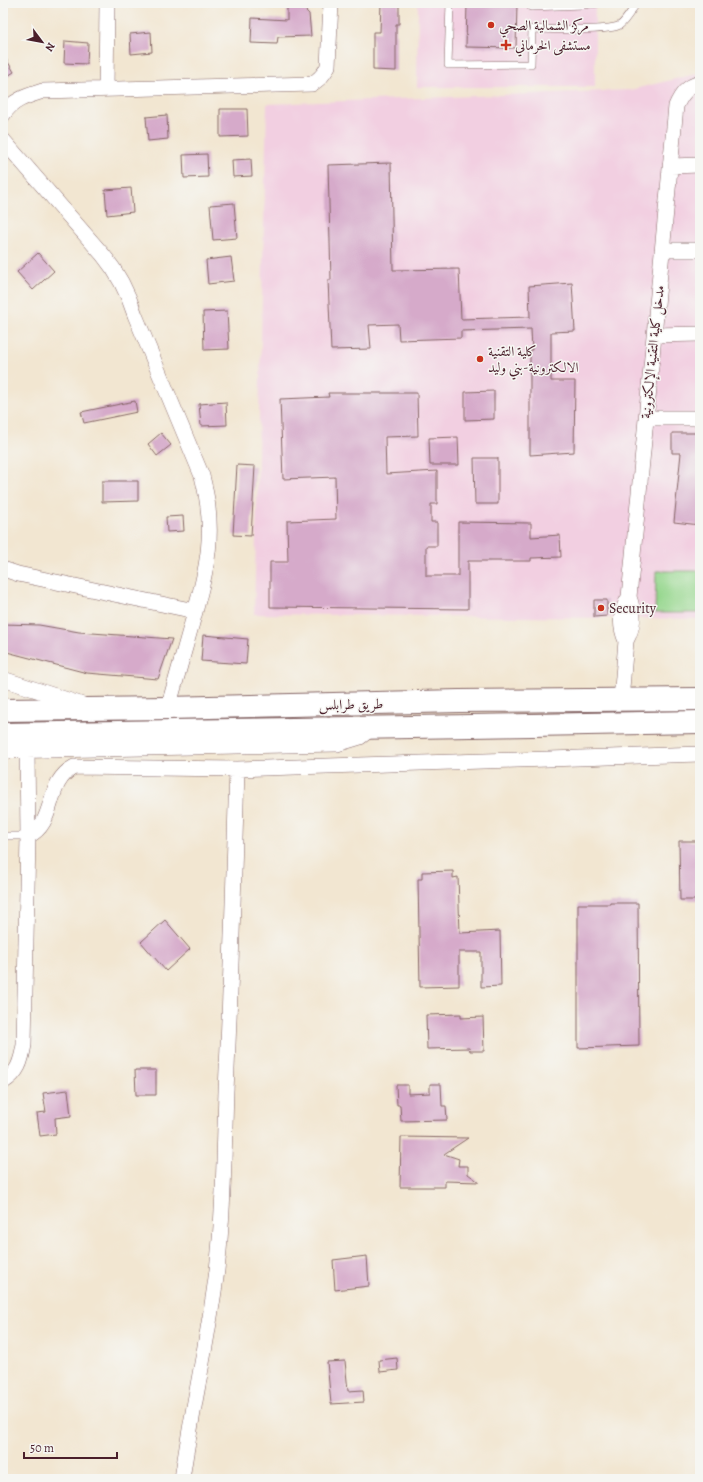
<svg xmlns="http://www.w3.org/2000/svg" width="703" height="1482" viewBox="0 0 703 1482" font-family="Alegreya,Amiri,serif">
  <rect width="100%" height="100%" fill="#f6f6f2"/>
  <filter id="ink" filterUnits="userSpaceOnUse"><feTurbulence type="fractalNoise" baseFrequency=".025" numOctaves="2"/><feDisplacementMap in="SourceGraphic" scale="8" xChannelSelector="R" yChannelSelector="G"/><feConvolveMatrix kernelMatrix="1 2 1 2 8 2 1 2 1" color-interpolation-filters="sRGB"/></filter>
  <filter id="wash" filterUnits="userSpaceOnUse"><feTurbulence type="fractalNoise" baseFrequency=".012" numOctaves="4" result="noise"/><feDisplacementMap in="SourceGraphic" scale="16" xChannelSelector="R" yChannelSelector="G"/><feGaussianBlur stdDeviation="0.9" result="paint"/><feColorMatrix in="noise" values="0 0 0 0 0 0 0 0 0 0 0 0 0 0 0 0 0 1.4 0 .05"/><feComposite in="paint" operator="in"/></filter>
  <g filter="url(#wash)">
    <rect width="100%" height="100%" fill="#f2e6d1"/>
    <path fill="#f2cfe1" d="M418 3H595V87H417Z
      M700 73V619L254 614 267 104 630 90Z"/>
    <path fill="#96d78e" stroke="#707b5c" d="M656 571H700V613H655Z"/>
    <g id="blocks">
      <path fill="#d6aaca" d="M381 3H399V24H396V71L373 70V32H380Z
        M467 3H517L516 48 466 47Z
        M299 4 309 14 311 36 278 37 277 44 251 43 252 18 287 20V5Z
        M151 32 152 52 131 54 130 34Z
        M65 41 88 43 87 64 64 63Z
        M3 54 14 72 3 79Z
        M220 109H247L248 136 220 137Z
        M167 115 168 139 148 141 146 117Z
        M207 154 208 177 184 178 183 155Z
        M251 159 252 176 233 177 232 160Z
        M391 163 393 270 459 269 461 319 530 317 529 286 572 283 575 331 551 332V381H575L574 452 530 455V350H532L531 329 461 331V338L399 340 398 324 369 325 371 349 331 350 328 280H331L328 165Z
        M131 188 133 212 107 215 105 190Z
        M234 203 237 238 213 240 210 205Z
        M38 253 54 271 33 290 17 272Z
        M231 257 234 281 208 284 206 260Z
        M227 311 229 349 204 350 203 312Z
        M494 391V419L465 420V392Z
        M328 393H417L418 436 385 437 386 474 437 471V504H431V522H437V546H426V576H458V522L531 523V537L560 535 561 557 531 558V561H468V609L270 607V562H288L287 521 336 519 335 477 283 479 280 399 329 397Z
        M135 401 137 412 84 423 81 412Z
        M226 402 227 425 201 426 199 404Z
        M161 433 171 445 157 456 148 444Z
        M672 433H700V525L674 522 681 453H672Z
        M458 437 459 465H430L429 438Z
        M474 458H498V504H475Z
        M237 465 255 466 251 536 233 535Z
        M102 481H138V501L102 502Z
        M183 516 184 531 167 532 166 517Z
        M594 600H607V616L594 617Z
        M3 624 39 625 79 632 172 639 158 679 87 673 3 651Z
        M203 635 248 639 246 664 201 661Z
        M679 841H700V900H680Z
        M453 871V878L458 877 460 933 500 931 501 986 481 987V952H459V986L420 987 418 879H422V872Z
        M610 903H638L639 1046 578 1048V904H610Z
        M165 920 190 949 166 971 141 942Z
        M461 1014V1018L483 1017 484 1051H470L469 1048 427 1049 426 1015Z
        M135 1070H156V1095H136Z
        M430 1084H441L442 1106H446L447 1120 401 1121 400 1105H397L396 1085H408V1094L430 1093Z
        M68 1090 71 1116 55 1118 56 1134 40 1136 37 1113 46 1112 43 1093Z
        M401 1137 468 1138 444 1154 459 1159 458 1166H468V1174L479 1182 445 1181V1187H400Z
        M367 1256 369 1286 335 1290 333 1260Z
        M397 1358 398 1370 380 1372 379 1360Z
        M345 1361 348 1391 363 1390 364 1402 331 1404 327 1362Z"/>
    </g>
  </g>
  <g filter="url(#ink)">
    <use href="#blocks" fill-opacity="0" stroke="#856565" stroke-width="1"/>
    <g fill="none" stroke-linecap="round" stroke-linejoin="round">
      <g stroke="#856565" stroke-width="8">
        <path id="lane" d="M450 3 448 65 531 64 532 29C548 29 608 32 620 25 625 22 633 8 637 3
          M531 3V7L583 5 599 3
          M3 836H28"/>
      </g>
      <g stroke="#856565" stroke-width="16">
        <path id="street" d="M106 89 107 3
          M3 115C12 100 27 96 43 91L312 84C319 79 324 75 328 66L331 3
          M3 140 103 255C118 273 128 293 135 315L202 476C217 533 207 568 192 623 184 651 176 680 168 708
          M671 166 700 165
          M662 250H700
          M654 335 700 334
          M646 418H700
          M3 569 18 574 195 611
          M626 641C619 625 620 612 629 597L676 106C681 95 687 86 700 83
          M3 679 83 705
          M621 700 626 641C634 626 635 613 629 597
          M3 751 337 744 360 737 372 728
          M28 836C57 823 44 783 74 767L237 769 700 754
          M3 1082C18 1073 21 1062 24 1045L28 836 27 750
          M182 1479C192 1409 208 1341 217 1270 224 1211 224 1151 226 1091 231 984 234 877 237 769"/>
      </g>
      <g stroke="#856565" stroke-width="24">
        <path id="highway" d="M3 710 168 708 459 701 700 699
          M3 734 700 722"/>
      </g>
      <use href="#lane" stroke="#fff" stroke-width="7"/>
      <use href="#street" stroke="#fff" stroke-width="15"/>
      <use href="#highway" stroke="#fff" stroke-width="22"/>
    </g>
  </g>
  <g fill="#c8321e" stroke="#f6f6f2" stroke-width="1.5">
    <circle cx="491" cy="25" r="4"/>
    <path d="M504 39h4v4h4v4h-4v4h-4v-4h-4v-4h4z"/>
    <circle cx="480" cy="359" r="4"/>
    <circle cx="601" cy="608" r="4"/>
  </g>
  <g text-anchor="middle" stroke-width="3" stroke-linejoin="round" paint-order="stroke">
    <g font-size="14" fill="#4a1f2b" stroke="#f6f6f2" text-anchor="start">
      <text x="499" y="30">مركز الشمالية الصحي</text>
      <text x="515" y="50">مستشفى الخرماني</text>
      <text x="488" y="356">كلية التقنية<tspan x="488" dy="16">الالكترونية-بني وليد</tspan></text>
      <text x="609" y="613">Security</text>
    </g>
    <g font-size="14" fill="#4a1f2b" stroke="#f6f6f2">
      <text transform="translate(652 352) rotate(-84)" y="5">مدخل كلية التقنية الإلكترونية</text>
      <text transform="translate(351 704) rotate(-1)" y="5">طريق طرابلس</text>
    </g>
  </g>
  <rect width="703" height="1482" fill="none" stroke="#f6f6f2" stroke-width="16"/>
  <g transform="translate(42 42) rotate(122)" stroke="#f6f6f2" stroke-width="3" paint-order="stroke">
  <path d="M0-3L7 15L0 10L-7 15Z" fill="#4a1f2b"/>
  <text y="-6" font-size="11" font-weight="bold" text-anchor="middle" fill="#4a1f2b">N</text>
  </g>
  <path d="M24 1452v6h93v-6" fill="none" stroke="#4a1f2b" stroke-width="2"/>
  <text x="30" y="1452" font-size="12" fill="#4a1f2b" stroke="#f6f6f2" stroke-width="3" paint-order="stroke">50 m</text>
</svg>
